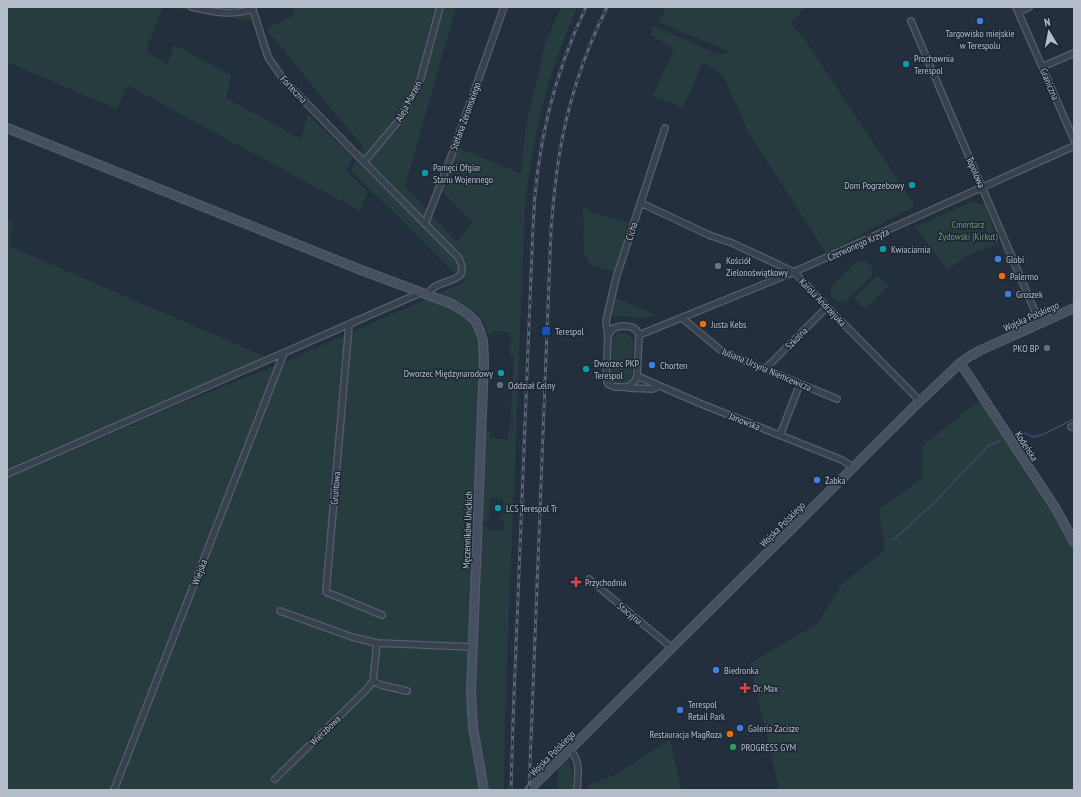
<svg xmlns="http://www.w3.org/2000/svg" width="1081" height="797" viewBox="0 0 1081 797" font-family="'PT Sans Narrow',sans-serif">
  <rect width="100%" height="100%" fill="#242f3e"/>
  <path fill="#263c3f" d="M7 7H163L146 50 167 65 174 45 231 75 226 98 301 139 308 114 353 158 346 170 368 192 360 211 127 85 117 109 7 62Z
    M169 7H248L252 21Z
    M293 7H456L405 186 457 242 473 222 440 190 457 147 521 174 525 131 545 44 561 7H577C548 73 532 136 525 208L505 715 504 790H490C483 757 476 725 476 692L482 526H487L488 528 489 531H503L504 521 499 520V518H503V499L490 498 489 519H485V522H482L486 430 490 432V438L507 439 508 432H510L514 356H510L511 336 508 332 493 331V335L488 334C482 309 459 302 437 294L464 282 351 171 363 147 266 29 295 15Z
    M666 7H805L791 23 806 41 915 206 826 253 749 133 723 75 703 63 682 109 671 102 652 97 674 49 651 35 653 26 718 54 733 53 659 22Z
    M971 202 985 205 998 244 968 255 948 270 915 227Z
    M583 203 590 212 634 224 618 273 590 265 584 252Z
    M7 219 13 222 9 246 266 357 7 469Z
    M862 261C871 262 874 269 871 277L846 301 839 302 833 299 831 296V289L832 286 856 263Z
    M878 275 889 286 865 309 854 298Z
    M614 297 656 315 646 318 612 316Z
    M427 299C444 305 471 312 478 332 479 337 480 342 481 347L467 688 468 711 470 732 480 790H7V478L192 399 282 363Z
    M617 333C625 333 630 333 633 341L632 378 629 383 625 385 614 384 610 378 612 339Z
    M980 400 1056 518 1074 550V790H779L750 663 817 624 843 583 885 550 879 509 922 478V446Z
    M670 740 681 790H589L588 785 613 776Z
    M567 759 574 774 577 790H558V766Z"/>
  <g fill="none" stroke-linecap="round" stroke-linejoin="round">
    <path stroke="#394c67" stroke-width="1.5" d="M1017 432H1022L1034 437 1044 434 1074 419
      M892 541 932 505 989 445 1000 441"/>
    <g stroke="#565f6c" stroke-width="8">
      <path id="street" d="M192 7C213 12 232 16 252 9
        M252 7 268 57 283 79 359 157 458 257C475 287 434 276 428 295
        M1016 7 1074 140
        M1018 12 1029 7
        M911 21 1040 323
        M1042 67 1074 53
        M364 162 400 119 420 81 440 7
        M641 203 709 235 732 243 794 272 827 307 920 401
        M425 224 451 157 504 7
        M682 318 723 352 837 399
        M349 325 326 592 382 615
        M620 326C628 326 636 326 639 335L637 376 635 381 628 387H615L608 384 606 378 608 336 612 329Z
        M639 335 794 272 1074 146
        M608 336 606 321 616 278 665 128
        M765 369 827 307
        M637 376 699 403 842 460 853 467
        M628 388 653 389 659 386
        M1071 427 1074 426
        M780 435 800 384
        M7 474 411 297 416 295 418 291
        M589 579 672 648
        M280 611 352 637 377 643 472 647
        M373 681 381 685 407 691
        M570 749C581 762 578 774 577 790
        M275 779 366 690 373 681 377 643
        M114 790 284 353"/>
    </g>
    <g stroke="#565f6c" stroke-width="10">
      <path id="secondary" d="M7 128 361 270 452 304 468 314 476 322 480 331 483 340 484 361 471 693 473 727 484 790
        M960 363 973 382 1056 509 1074 542
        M529 790 920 401 960 363 970 356 981 350 1074 308"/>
    </g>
    <use href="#street" stroke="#38414e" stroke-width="5.5"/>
    <use href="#secondary" stroke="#465061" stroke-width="8"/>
    <g stroke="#5a6575" stroke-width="3">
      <path id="rail" d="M511 790 513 721 533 226C536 150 553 76 586 7
        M529 790 551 230C553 205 555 181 559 157 567 105 584 54 607 7"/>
    </g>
    <use href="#rail" stroke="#1d2633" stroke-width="1.5" stroke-dasharray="4.5" stroke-linecap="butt"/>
  </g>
  <g fill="#3f7fe0" stroke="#1d2633" stroke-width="1.5">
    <circle cx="980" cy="21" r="4"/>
    <circle cx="998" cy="259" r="4"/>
    <circle cx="1008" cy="294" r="4"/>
    <circle cx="652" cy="365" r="4"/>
    <circle cx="817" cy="480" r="4"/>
    <circle cx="716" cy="670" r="4"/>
    <circle cx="680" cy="710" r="4"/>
    <circle cx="740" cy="728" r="4"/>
  </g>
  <g fill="#0f9aa8" stroke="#1d2633" stroke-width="1.5">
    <circle cx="906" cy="64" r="4"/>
    <circle cx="425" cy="173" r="4"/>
    <circle cx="912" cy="185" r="4"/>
    <circle cx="883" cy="249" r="4"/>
    <circle cx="586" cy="369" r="4"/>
    <circle cx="501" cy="373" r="4"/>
    <circle cx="498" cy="508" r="4"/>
  </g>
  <circle fill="#6b7280" stroke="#1d2633" stroke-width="1.5" cx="718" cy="266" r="4"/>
  <g fill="#e8710a" stroke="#1d2633" stroke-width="1.5">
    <circle cx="1002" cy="276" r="4"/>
    <circle cx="703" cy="324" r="4"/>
    <circle cx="730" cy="734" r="4"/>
  </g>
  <rect fill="#1a4fb4" stroke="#1d2633" stroke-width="1.5" x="541" y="326" width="10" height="10" rx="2"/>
  <g fill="#5c6f8a" stroke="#1d2633" stroke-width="1.5">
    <circle cx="1047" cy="348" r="4"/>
    <circle cx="500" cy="385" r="4"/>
  </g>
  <g fill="#e0444e" stroke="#1d2633" stroke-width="1.5">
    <path d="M574 576h4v4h4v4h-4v4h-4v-4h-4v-4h4z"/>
    <path d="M743 682h4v4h4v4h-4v4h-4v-4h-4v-4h4z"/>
  </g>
  <circle fill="#2e9e5b" stroke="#1d2633" stroke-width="1.5" cx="733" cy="747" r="4"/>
  <g text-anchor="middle" stroke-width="3" stroke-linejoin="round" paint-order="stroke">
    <g font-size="10" fill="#b4bcc9" stroke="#1d2633" text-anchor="start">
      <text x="980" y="37" text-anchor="middle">Targowisko miejskie<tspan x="980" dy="12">w Terespolu</tspan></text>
      <text x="914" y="62">Prochownia<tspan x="914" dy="12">Terespol</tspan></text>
      <text x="433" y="171">Pamęci Ofgiar<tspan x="433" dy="12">Stanu Wojennego</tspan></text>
      <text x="904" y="189" text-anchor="end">Dom Pogrzebowy</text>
      <text x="891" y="253">Kwiaciarnia</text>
      <text x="1006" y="263">Globi</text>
      <text x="726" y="264">Kościół<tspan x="726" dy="12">Zielonoświątkowy</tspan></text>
      <text x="1010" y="280">Palermo</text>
      <text x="1016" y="298">Groszek</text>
      <text x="711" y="328">Justa Kebs</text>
      <text x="555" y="335">Terespol</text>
      <text x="1039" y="352" text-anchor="end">PKO BP</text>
      <text x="594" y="367">Dworzec PKP<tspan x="594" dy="12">Terespol</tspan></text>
      <text x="660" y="369">Chorten</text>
      <text x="493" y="377" text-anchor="end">Dworzec Międzynarodowy</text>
      <text x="508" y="389">Oddział Celny</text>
      <text x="825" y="484">Żabka</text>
      <text x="506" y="512">LCS Terespol Tr</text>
      <text x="585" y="586">Przychodnia</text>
      <text x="724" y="674">Biedronka</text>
      <text x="753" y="692">Dr. Max</text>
      <text x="688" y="708">Terespol<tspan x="688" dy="12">Retail Park</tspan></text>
      <text x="748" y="732">Galeria Zacisze</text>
      <text x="722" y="738" text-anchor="end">Restauracja MagRoza</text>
      <text x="741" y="751">PROGRESS GYM</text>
    </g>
    <g font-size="10" fill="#b4bcc9" stroke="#1d2633">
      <text transform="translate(1050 84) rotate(67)" y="4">Graniczna</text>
      <text transform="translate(294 89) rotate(47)" y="4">Forteczna</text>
      <text transform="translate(408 101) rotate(-62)" y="4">Aleja Marzeń</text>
      <text transform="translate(465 116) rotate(-70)" y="4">Stefana Żeromskiego</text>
      <text transform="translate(976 172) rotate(67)" y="4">Topolowa</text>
      <text transform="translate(631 231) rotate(-72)" y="4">Cicha</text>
      <text transform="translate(858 244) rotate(-24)" y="4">Czerwonego Krzyża</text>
      <text transform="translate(823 302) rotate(46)" y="4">Karola Andrzejuka</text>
      <text transform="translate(1031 316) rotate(-24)" y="4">Wojska Polskiego</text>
      <text transform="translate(796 338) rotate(-45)" y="4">Szkolna</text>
      <text transform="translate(767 369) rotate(23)" y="4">Juliana Ursyna Niemcewicza</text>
      <text transform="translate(745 421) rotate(22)" y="4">Janowska</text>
      <text transform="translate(1027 446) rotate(57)" y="4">Kodeńska</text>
      <text transform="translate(335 488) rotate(-85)" y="4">Gruntowa</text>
      <text transform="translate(782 524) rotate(-45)" y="4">Wojska Polskiego</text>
      <text transform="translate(467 530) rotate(-88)" y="4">Męczenników Unickich</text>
      <text transform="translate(199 572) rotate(-69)" y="4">Wiejska</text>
      <text transform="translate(630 613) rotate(39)" y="4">Stacyjna</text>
      <text transform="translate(325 730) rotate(-44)" y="4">Wierzbowa</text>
      <text transform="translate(552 753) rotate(-45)" y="4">Wojska Polskiego</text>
    </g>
    <g font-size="10" fill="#6b9a76" stroke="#1d2633">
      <text x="968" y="228">Cmentarz<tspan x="968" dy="12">Żydowski (Kirkut)</tspan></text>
    </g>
  </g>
  <rect width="1081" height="797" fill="none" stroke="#b4bcc9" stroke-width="16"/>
  <g transform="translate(1049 32) rotate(350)" stroke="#1d2633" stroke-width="3" paint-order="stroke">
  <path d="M0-3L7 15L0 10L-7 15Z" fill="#b4bcc9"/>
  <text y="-6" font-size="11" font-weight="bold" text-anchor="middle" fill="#b4bcc9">N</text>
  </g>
</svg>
